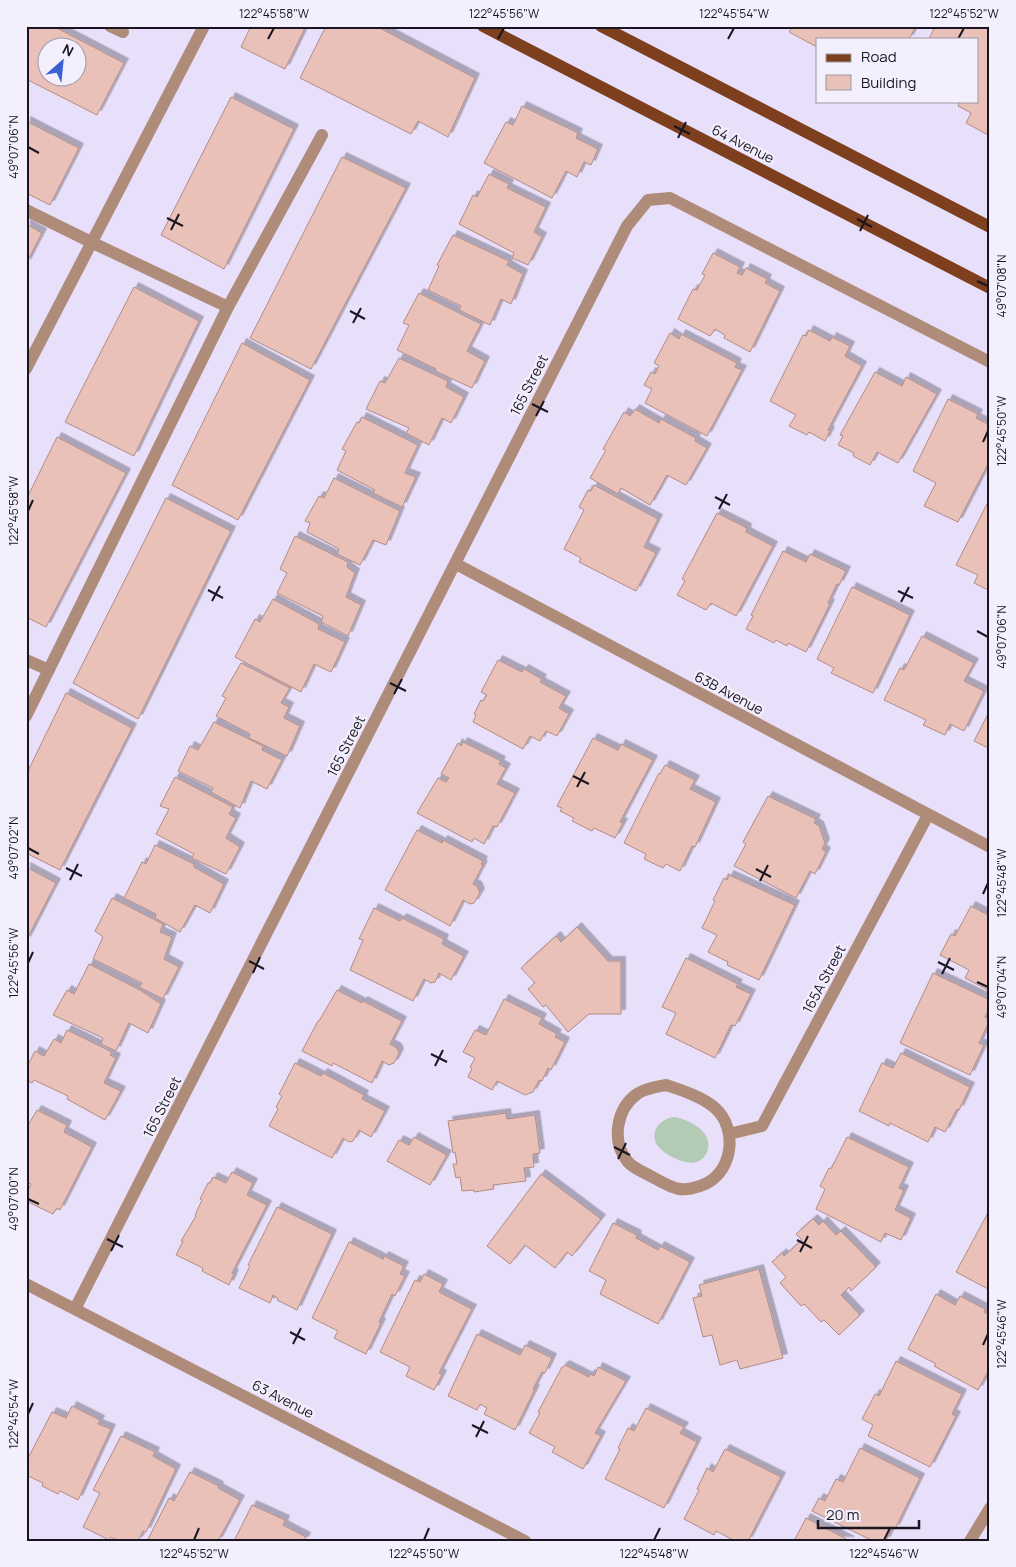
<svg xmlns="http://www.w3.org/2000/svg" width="1016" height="1567" viewBox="0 0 1016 1567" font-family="Manrope,sans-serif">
  <defs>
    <filter id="shadow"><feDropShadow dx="4.5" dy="-4.5" stdDeviation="0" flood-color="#0004"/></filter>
  </defs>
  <rect width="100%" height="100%" fill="#e8dffb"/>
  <path fill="#b3cab5" d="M675 1117C690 1120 715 1133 707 1152 705 1157 701 1161 696 1162 686 1166 660 1153 656 1143 650 1129 662 1118 675 1117Z"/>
  <path fill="#eac1b8" stroke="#b28b84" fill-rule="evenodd" filter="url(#shadow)" d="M26 26H53L124 63 97 115 26 79ZM48 48H78V78H48Z
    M251 26H306L285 69 241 47Z
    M326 26H376L475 78 448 137 418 121 411 134 300 78Z
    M793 26H916L909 39H817V47L789 32Z
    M935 26H990V136L966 123 971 113 958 106 960 101H977V39H929Z
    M231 97 294 129 224 269 161 235Z
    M522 106 578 133 576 138 598 149 591 165 584 162 577 177 566 171 552 198 484 163 506 122 513 125Z
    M26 121 79 148 50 205 26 193Z
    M342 157 406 188 311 369 250 338Z
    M489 174 509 184 507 188 546 207 534 232 542 237 528 265 512 258 514 253 459 224 473 195 477 197Z
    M26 224 42 233 26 264Z
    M453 235 509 261 507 265 523 274 511 304 501 299 490 325 459 310 461 306 428 290 439 266 437 265Z
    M713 253 740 267 737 273 742 275 746 268 767 279 765 283 780 291 750 352 724 338 725 335 715 329 710 336 678 319 693 289 697 290 705 275 702 274Z
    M134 287 199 321 134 456 65 422Z
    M419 293 481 324 467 351 485 361 472 388 435 371 436 369 397 350 409 325 403 323Z
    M809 330 830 341 832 337 850 346 845 356 862 366 828 430 830 431 825 441 809 432 807 435 789 426 796 415 770 401 803 335 806 336Z
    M670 333 679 339 681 334 737 363 735 367 742 370 707 436 645 403 652 389 644 385 651 372 655 374 659 366 654 363Z
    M242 343 310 380 238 520 172 485Z
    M399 358 448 381 446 387 464 397 451 423 442 418 429 445 406 433 409 428 366 409 380 381 385 383Z
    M875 372 902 386 906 377 937 394 898 463 877 452 870 465 853 456 854 453 838 445 843 436 840 435Z
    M948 399 978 414 976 418 990 425V460L958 522 924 506 936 483 913 471Z
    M635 409 659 423 661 419 696 438 695 441 707 448 686 485 667 475 650 505 621 488 618 494 590 478 606 450 603 449 624 412 630 416Z
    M362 417 418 445 405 473 416 477 402 507 373 493 375 490 337 470 346 451 342 449 357 422 359 423Z
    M57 437 126 473 46 627 26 617V500Z
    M334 478 400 511 386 545 373 540 360 565 337 554 339 549 307 532 310 523 305 521 319 496 324 498Z
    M594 485 658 519 644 547 656 553 636 591 579 562 581 558 564 549 584 510 579 507 588 490 591 491Z
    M166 498 231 531 138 719 73 683Z
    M990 498V591L974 583 978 575 956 565Z
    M717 513 747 528 746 532 773 546 736 616 711 603 706 610 677 595 685 581 682 579Z
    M295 536 348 562 347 567 355 573 346 597 361 605 348 636 321 622 323 616 277 593 287 573 280 569Z
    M783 551 806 562 810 554 846 571 839 585 837 584 828 603 830 604 806 652 788 643 787 646 776 640 774 643 746 629 753 616 751 615Z
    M852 587 910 615 873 693 831 673 834 668 817 659Z
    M273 599 319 624 318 629 345 642 331 672 314 664 301 692 235 657 255 619 260 622Z
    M922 636 974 663 964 681 984 691 964 731 950 724 945 735 923 725 926 720 884 700 900 668 904 670Z
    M498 660 522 672 524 669 542 679 540 682 566 696 559 708 569 714 557 736 546 731 540 741 530 736 523 749 473 722 476 715 474 714 481 700 483 701 487 695 481 692Z
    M241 663 290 688 281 703 289 707 284 718 300 726 287 756 249 738 250 734 216 716 226 698 222 696Z
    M66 693 132 728 60 870 26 853V775Z
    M990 710V749L974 741Z
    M214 722 263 746 262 750 282 760 267 789 251 781 240 808 211 792 213 788 178 771 190 746 198 750Z
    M593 738 618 750 621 744 653 760 620 822 623 823 615 838 594 828 592 831 572 821 574 818 560 811 562 808 557 806Z
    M463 742 501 761 499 764 506 768 497 784 515 793 497 827 493 826 484 844 474 838 472 842 417 813 438 778 446 782 449 778 441 774 458 743 461 746Z
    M665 765 695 780 690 789 716 802 695 847 692 846 680 871 666 864 663 868 644 859 646 854 624 843 659 773 660 774Z
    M175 777 233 807 229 814 236 818 226 838 240 847 226 874 192 858 194 854 156 834 169 809 160 806Z
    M768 796 816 819 814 823 819 826 825 843 822 849 826 852 815 874 810 871 796 898 734 866 746 844 743 842Z
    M417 830 442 843 443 840 483 861 481 864 483 865 473 884 477 886 480 893 474 903 470 904 463 900 450 926 385 890Z
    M155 845 194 864V867L224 884 210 913 195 905 180 932 155 918 156 914 124 898 142 862 146 864Z
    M26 867 56 883 26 941Z
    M729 875 795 905 759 980 727 965 728 962 708 952 717 935 702 928 715 901 713 900 724 878 727 880Z
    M112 898 163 924 160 932 172 937 164 959 179 967 163 999 139 987 142 983 93 959 103 937 95 931Z
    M971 906 990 916V991L965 978 969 970 940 955 951 934 955 936Z
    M374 908 400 921 402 918 444 939 442 944 464 956 451 980 439 973 435 982 431 983 424 979 413 1001 350 970 363 940 359 939Z
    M577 927 608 961H621V1014H589L568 1032 546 1005 543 1007 528 989 535 983 521 968 556 936 561 942Z
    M686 958 738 984 736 987 751 994 735 1026 731 1025 715 1058 666 1034 676 1013 662 1007Z
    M89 964 140 990 161 1004 148 1033 129 1023 116 1051 101 1044 103 1038 53 1015 67 990 74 994Z
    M933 973 990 1000V1006L985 1017 990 1020 979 1043 984 1045 970 1075 900 1043Z
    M337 990 362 1003 363 1001 402 1021 390 1044 397 1048 399 1053 394 1063 389 1065 382 1061 372 1083 333 1063 332 1066 302 1051 318 1021H319Z
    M504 999 542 1018 539 1024 557 1034 555 1037 565 1042 551 1070 548 1068 542 1081 539 1080 533 1092 525 1095 497 1081 492 1090 468 1077 472 1068 470 1067 475 1058 463 1052 475 1030 486 1035Z
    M67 1030 112 1052 110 1055 116 1058 104 1083 121 1091 105 1120 67 1099 68 1096 34 1080 32 1083 26 1080V1069L35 1051 44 1056 54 1039 61 1043Z
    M901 1053 970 1087 959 1110 957 1109 945 1132 935 1127 928 1142 890 1123 889 1126 859 1111 882 1063 893 1068Z
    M295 1063 321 1076 323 1073 364 1095 362 1099 385 1111 371 1137 359 1130 353 1141 349 1142 343 1138 332 1158 269 1126 278 1109 276 1107 282 1096 279 1094Z
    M37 1110 67 1125 64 1132 92 1147 60 1210 57 1208 53 1214 26 1201V1195L31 1184 26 1182V1129Z
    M506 1113 507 1119 535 1115 540 1153 533 1154 534 1167 524 1168 526 1181 493 1185 494 1189 474 1192V1190L462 1191 460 1177 456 1178 453 1164H457L455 1152 453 1153 448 1121Z
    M414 1137 447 1155 430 1185 387 1161 399 1140 409 1145Z
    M847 1137 909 1167 899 1188 904 1190 895 1210 911 1218 901 1240 885 1233 881 1242 816 1209 825 1189 820 1186 829 1168 831 1169Z
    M232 1172 253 1183 247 1195 267 1205 232 1273 234 1274 229 1285 202 1271 203 1268 176 1255 183 1241H181L196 1216 195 1215 202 1200 200 1199 208 1183H210L213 1177 226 1183Z
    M541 1174 601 1219 572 1256 567 1252 555 1268 525 1245 510 1264 487 1246Z
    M277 1207 332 1234 297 1310 277 1300 278 1298 273 1295 270 1303 239 1288 250 1266 248 1265Z
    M990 1209V1290L956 1272Z
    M813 1219 819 1225 823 1221 836 1235 841 1231 876 1267 851 1291 849 1287 841 1295 860 1315 839 1335 824 1320 821 1322 804 1304 801 1306 780 1283 786 1277 772 1262 782 1253 784 1256 802 1240 796 1234Z
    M613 1223 637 1235 636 1238 658 1250 660 1246 690 1262 658 1324 600 1294 606 1280 589 1271Z
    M349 1242 383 1259 384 1256 404 1266 400 1274 405 1276 395 1296 392 1294 379 1322 381 1323 366 1354 334 1338 338 1331 312 1318Z
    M759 1269 783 1358 740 1369 737 1360 720 1365 712 1335 703 1337 693 1298 702 1296 699 1285Z
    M424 1274 443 1284 439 1292 472 1309 439 1373 442 1375 434 1390 406 1376 410 1367 380 1352 415 1280 420 1282Z
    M936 1294 955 1305 960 1296 985 1309 984 1312 990 1315V1368L978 1390 934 1366 936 1364 908 1349Z
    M477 1334 520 1355 525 1345 552 1358 545 1373 542 1372 533 1389H535L515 1430 484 1414 487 1408 480 1404 477 1410 448 1396Z
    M896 1361 962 1394 952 1414 956 1416 930 1467 868 1436 873 1425 862 1419 875 1394 879 1396Z
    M565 1365 589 1377 590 1374 594 1376 598 1367 626 1381 595 1433 601 1436 583 1469 552 1452 555 1447 529 1433 540 1413 538 1412 562 1367H563Z
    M72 1406 100 1420 98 1424 111 1429 78 1500 60 1491 58 1494 42 1486 43 1483 26 1475V1462L52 1412 66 1418Z
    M646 1408 684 1427 680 1433 697 1442 664 1508 605 1479 620 1449 618 1448 628 1428 634 1431Z
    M121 1436 155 1452 153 1456 176 1469 146 1532 143 1531 138 1541H119L111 1537 109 1540 83 1527 100 1493 93 1490Z
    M860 1448 920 1478 895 1529 892 1527 886 1541H873L812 1511 819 1498 825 1501 836 1479 843 1482Z
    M725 1449 781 1477 748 1541H735L716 1531 714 1535 684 1519 699 1490 697 1489 707 1468 713 1472Z
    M190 1472 219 1486 218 1488 240 1500 218 1541H147L169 1498 174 1501Z
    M252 1505 285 1520 283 1525 306 1537 304 1541H234Z
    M806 1518 850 1541H794Z"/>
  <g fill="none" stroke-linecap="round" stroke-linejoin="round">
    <path stroke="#af8b79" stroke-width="12" d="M110 26 123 32
      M26 210 93 243 228 307
      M26 369 204 26
      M456 564 990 847
      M26 660 49 670
      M26 716 228 307 322 135
      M666 1085C681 1090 703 1097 715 1108 739 1129 733 1176 700 1186 679 1193 673 1188 654 1178 646 1173 634 1169 628 1162 611 1142 616 1109 637 1094 646 1088 656 1087 666 1085Z
      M729 1134 762 1126 928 815
      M26 1284 525 1541
      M75 1309 627 226 648 200 670 198 990 362
      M970 1541 990 1508"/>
    <path stroke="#7d3f1d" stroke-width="12" d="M483 26 990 288
      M601 26 990 227"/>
  </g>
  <path fill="none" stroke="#191521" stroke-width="2" d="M268 39 274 28M498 39 504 28M728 39 734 28M958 39 964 28M674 126 690 134M678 138 686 122M28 147 39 153M167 218 183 226M857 219 872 227M171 230 179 214M860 231 868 215M977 281 988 286M350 311 365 319M353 323 361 308M532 404 548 412M536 416 544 401M983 442 988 431M715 497 730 505M719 509 727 494M28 511 33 500M208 590 223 598M898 591 913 598M212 601 220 586M901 602 909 587M977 631 988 637M390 683 406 691M394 694 402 679M573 776 589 784M577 787 585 772M28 848 39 854M66 868 82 876M756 869 771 877M70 880 78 864M760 881 768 865M983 894 988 883M249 961 264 969M938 962 954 970M28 963 33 952M253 973 260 957M942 974 950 958M977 982 988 987M431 1054 447 1062M435 1066 443 1050M614 1147 630 1155M618 1159 626 1143M28 1199 39 1204M107 1239 123 1247M797 1240 812 1248M111 1251 119 1235M800 1252 808 1236M290 1332 305 1340M293 1344 301 1328M983 1345 988 1334M28 1414 33 1403M472 1425 488 1433M476 1437 484 1421M194 1540 199 1528M424 1540 429 1528M654 1540 660 1528M884 1540 890 1528"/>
  <g text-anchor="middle" stroke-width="4.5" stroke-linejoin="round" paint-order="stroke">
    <g font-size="14" fill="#191521" stroke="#f3effd">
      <text transform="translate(743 144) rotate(27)" y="5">64 Avenue</text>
      <text transform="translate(529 385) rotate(-63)" y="5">165 Street</text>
      <text transform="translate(729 693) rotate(28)" y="5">63B Avenue</text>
      <text transform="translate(346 746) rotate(-63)" y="5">165 Street</text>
      <text transform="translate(824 979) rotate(-62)" y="5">165A Street</text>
      <text transform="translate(162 1107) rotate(-63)" y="5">165 Street</text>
      <text transform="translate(283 1399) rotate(27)" y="5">63 Avenue</text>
    </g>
  </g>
  <rect width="1016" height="1567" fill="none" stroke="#f3effd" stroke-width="55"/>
  <rect x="816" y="38" width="162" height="65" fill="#f3effd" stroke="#9c98a5"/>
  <rect x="826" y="54" width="25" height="8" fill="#7d3f1d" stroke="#9c98a5"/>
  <text x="861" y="62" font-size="15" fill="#191521">Road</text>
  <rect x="826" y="75" width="25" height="15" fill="#eac1b8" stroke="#9c98a5"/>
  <text x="861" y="88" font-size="15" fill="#191521">Building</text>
  <g transform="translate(62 62) rotate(27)"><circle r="24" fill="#f3effd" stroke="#9c98a5"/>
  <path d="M0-4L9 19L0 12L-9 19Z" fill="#3e5fd1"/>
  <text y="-8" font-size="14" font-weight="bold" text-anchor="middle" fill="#191521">N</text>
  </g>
  <path d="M818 1520v8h101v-8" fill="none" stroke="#191521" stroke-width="2.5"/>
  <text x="826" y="1520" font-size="15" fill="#191521" stroke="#f3effd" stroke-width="4" paint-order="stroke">20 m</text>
  <rect x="28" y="28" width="960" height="1512" fill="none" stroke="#191521" stroke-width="2"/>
  <g font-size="12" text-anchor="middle" fill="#191521">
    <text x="274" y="18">122°45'58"W</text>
    <text x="504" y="18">122°45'56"W</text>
    <text x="734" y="18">122°45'54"W</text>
    <text x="964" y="18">122°45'52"W</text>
    <text transform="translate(14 147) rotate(-90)" y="4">49°07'06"N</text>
    <text transform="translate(1002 286) rotate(-90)" y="4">49°07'08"N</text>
    <text transform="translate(1002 431) rotate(-90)" y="4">122°45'50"W</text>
    <text transform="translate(14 511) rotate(-90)" y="4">122°45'58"W</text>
    <text transform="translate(1002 637) rotate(-90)" y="4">49°07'06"N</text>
    <text transform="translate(14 848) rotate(-90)" y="4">49°07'02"N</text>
    <text transform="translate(1002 883) rotate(-90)" y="4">122°45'48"W</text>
    <text transform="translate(14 963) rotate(-90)" y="4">122°45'56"W</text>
    <text transform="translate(1002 987) rotate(-90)" y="4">49°07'04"N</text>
    <text transform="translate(14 1199) rotate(-90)" y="4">49°07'00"N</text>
    <text transform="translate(1002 1334) rotate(-90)" y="4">122°45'46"W</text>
    <text transform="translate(14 1414) rotate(-90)" y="4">122°45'54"W</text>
    <text x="194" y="1558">122°45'52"W</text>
    <text x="424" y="1558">122°45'50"W</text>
    <text x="654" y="1558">122°45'48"W</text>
    <text x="884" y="1558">122°45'46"W</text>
  </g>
</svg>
